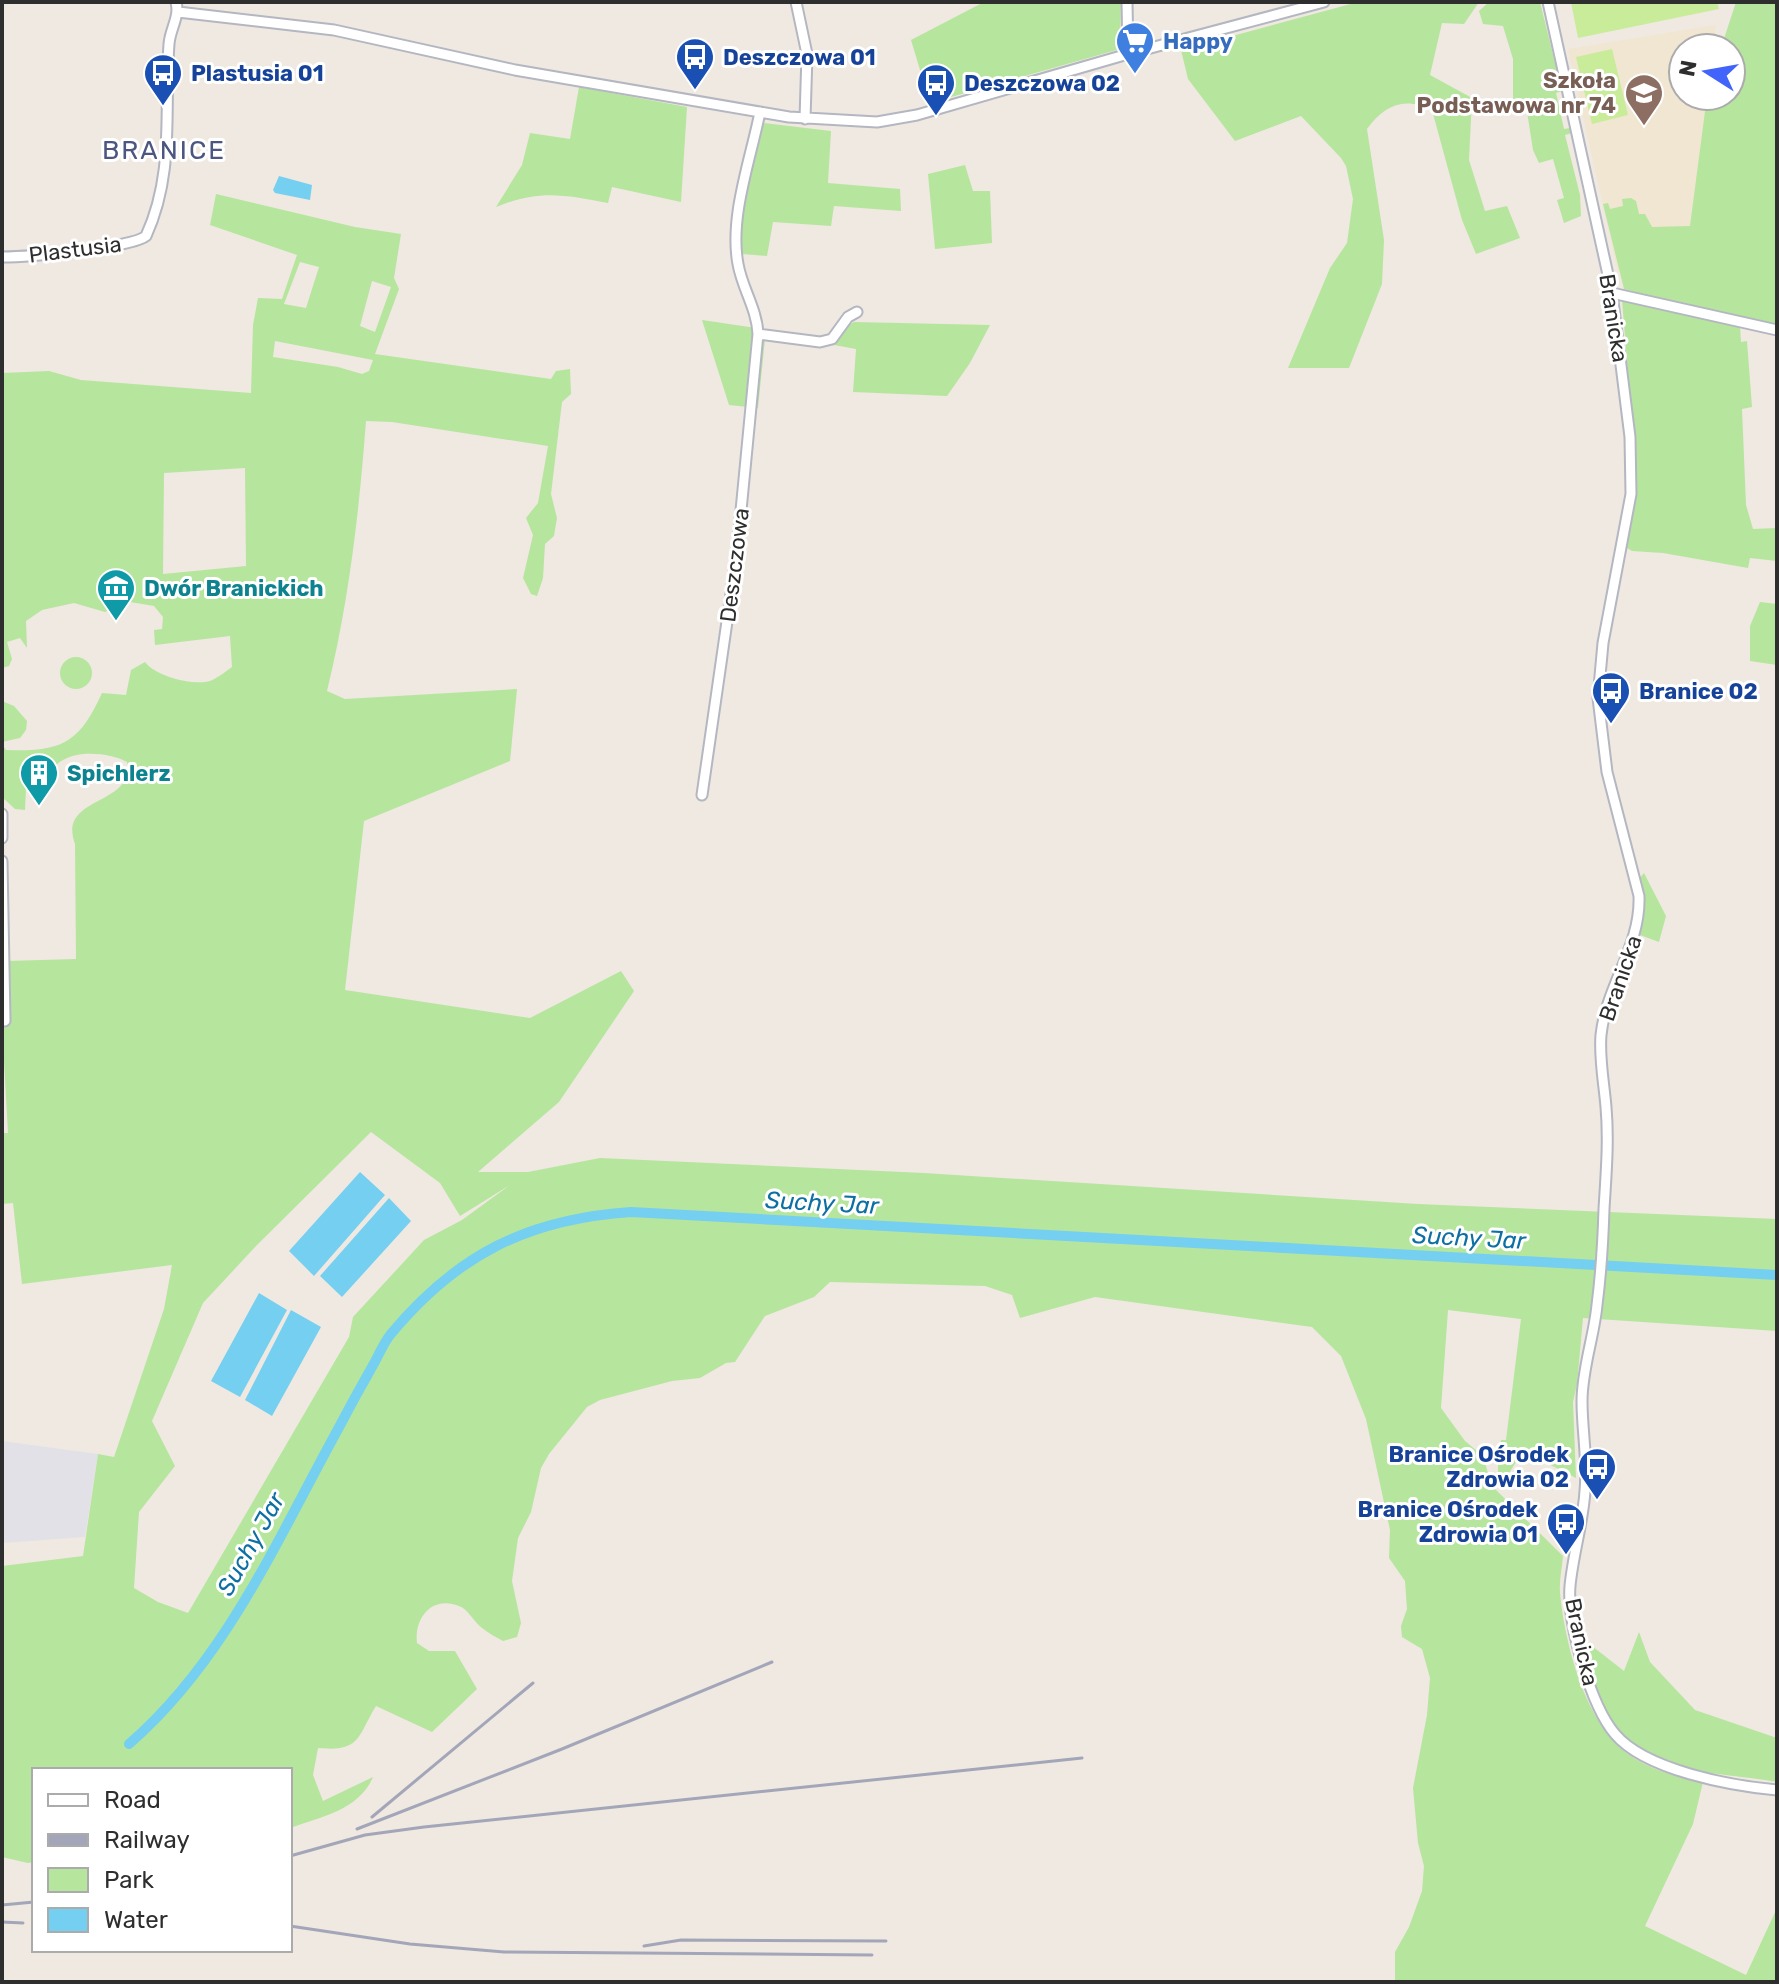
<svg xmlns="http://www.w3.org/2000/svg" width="1779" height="1984" viewBox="0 0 1779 1984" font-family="Rubik,sans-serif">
  <rect width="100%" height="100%" fill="#efe9e1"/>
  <path fill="#e3e1e8" d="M2 1441 98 1454 85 1537 2 1543Z"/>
  <path fill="#f0e6d1" d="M1716 25 1713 48H1683V96H1707L1687 256 1618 272 1568 49Z"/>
  <path fill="#b6e59e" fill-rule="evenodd" d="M984 2H1121L1120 49 930 103 911 40Z
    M1358 2H1479L1464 24 1442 23 1430 75 1472 98 1469 160 1485 211 1507 206 1520 238 1476 254 1462 220 1432 110C1403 96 1384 106 1367 129L1384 240 1382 284 1349 368H1288L1330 268 1347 243 1353 199 1346 166 1341 158 1301 116 1235 141 1188 79 1181 50Z
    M1489 2H1540L1562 91 1556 93 1564 129 1570 128 1572 133 1565 135 1580 195 1581 216 1564 223 1557 200 1564 198 1553 159 1539 163 1533 150 1526 105 1513 104V59L1503 26 1483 24 1479 11Z
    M1736 2H1777V325L1733 315 1717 314 1624 289 1603 204 1608 203 1610 209 1623 206 1622 199 1631 198 1636 201 1639 214H1645L1652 227 1690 226 1707 96H1731V48H1721Z
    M579 87 687 107 681 202 612 187 608 203C565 195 539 189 496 207L522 165 530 133 570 139Z
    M764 123 831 131 828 183 900 189 901 211 834 206 831 226 773 222 767 256 742 254 739 223Z
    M965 165 973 191H990L992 243 935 249 928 174Z
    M216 194 355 227 401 234 394 278 399 289 375 354 551 379 556 371 570 369 571 394 562 402 551 494 557 518 554 536 545 544 543 578 537 596 531 594 523 578 533 535 526 518 538 503 548 446 392 422 366 421C359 513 349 601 327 691L345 699 517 689 510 761 364 821 345 990 530 1018 621 971 634 991 559 1102 478 1172H528L600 1158 924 1173 1418 1204 1777 1219V1331L1583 1318 1577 1384 1573 1402 1576 1478 1523 1451 1504 1481 1506 1488 1498 1484V1457L1501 1440H1506L1521 1319 1448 1310 1441 1408 1465 1441 1477 1451 1481 1450 1492 1486 1563 1556C1562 1568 1559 1581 1560 1593 1565 1644 1585 1723 1628 1754 1650 1770 1677 1777 1703 1782L1693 1824 1645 1926 1746 1975 1777 1908V1982H1395V1952L1409 1927 1422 1891 1424 1866 1418 1843 1413 1788 1427 1715 1430 1678 1422 1649 1402 1637 1401 1626 1407 1609 1405 1581 1389 1558 1390 1530 1366 1419 1341 1356 1312 1327 1095 1297 1020 1318 1012 1295 985 1286 830 1282 814 1297 765 1316 735 1362 726 1363 700 1378 672 1381 600 1400 587 1407 549 1454 541 1468 531 1512 518 1538 512 1581 521 1623 517 1637 503 1641C496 1637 488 1633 482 1628 474 1622 468 1609 459 1606 431 1595 414 1619 417 1643L429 1651H455L477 1689 432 1732 376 1706C357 1737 361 1752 318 1748L313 1775 323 1801 373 1777C359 1810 321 1817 290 1828V1770H34V1862L28 1863 2 1857V1566L83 1556 98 1454 114 1457 164 1309 172 1265 22 1284 13 1203 2 1204V1133H8L2 1025V1022L10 1021 7 961 76 959 75 844C57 795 135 807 127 762 111 753 80 750 63 760 57 763 53 769 48 773 41 779 33 783 26 788L25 810 15 809 2 797V744L6 750C61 752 79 744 102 693L126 695 131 670 145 662C155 676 193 686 210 681 218 678 226 671 232 667L230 636 155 645 154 630 162 629 163 617 154 606 130 602 105 612 74 603 42 610 26 621 27 648 20 638 7 642 12 659 9 666 2 668V373L49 371 81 380 251 393 253 325 258 298 282 299 297 255 210 225ZM300 262 319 267 306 308 284 304ZM372 281 391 287 375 332 360 326ZM275 341 373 360 369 371 362 374 338 367 273 357ZM245 468 246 566 163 574 164 473ZM371 1132 440 1183 460 1216 510 1185 462 1220 424 1240 353 1317 349 1337 188 1613 158 1602 134 1588 139 1512 175 1466 152 1421 203 1303 257 1245Z
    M1622 300 1740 326 1741 342 1747 341 1752 407 1742 409 1746 505 1753 529 1777 528V561L1750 558 1748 568 1663 553 1632 551 1627 548 1637 484Z
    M702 320 756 328 765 339 758 408 729 405Z
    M854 322 990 325 970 363 947 396 853 392 856 349 834 345 846 327Z
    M1760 602 1777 604V665L1750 661V626Z
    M60 673a16 16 0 1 1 32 0a16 16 0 1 1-32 0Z
    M2 701 14 706 27 721 26 730 20 738 2 742Z
    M1644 873 1666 916 1659 942 1640 935 1645 908 1639 879Z
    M1639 1632 1650 1662 1695 1710 1777 1738V1782C1737 1775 1691 1774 1654 1758 1609 1739 1592 1682 1583 1639L1624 1671Z"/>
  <path fill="#c9ec9a" d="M1571 2H1717L1719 9 1578 38Z
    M1612 49 1628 115 1592 124 1576 57Z"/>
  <path fill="#75cff0" d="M279 176 312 185 310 200 275 193 273 190Z
    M360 1172 385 1195 314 1276 289 1251Z
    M389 1198 411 1221 342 1297 320 1276Z
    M259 1293 287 1310 240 1397 211 1381Z
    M291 1310 321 1327 272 1416 245 1400Z"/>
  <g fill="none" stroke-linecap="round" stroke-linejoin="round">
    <path stroke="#75cff0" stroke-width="10" d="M129 1744C225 1661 277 1540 337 1431 348 1410 360 1388 372 1367 378 1357 383 1344 390 1335 457 1254 528 1219 631 1212L1777 1275"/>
    <g stroke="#b4b7c1" stroke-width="13">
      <path id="minor" d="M796 2 807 54 805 119
        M1127 2 1128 54
        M1548 2 1612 293 1630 437 1631 494 1603 643 1598 698 1607 772 1639 896C1641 946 1606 986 1601 1035 1599 1058 1604 1083 1606 1107 1609 1141 1606 1175 1604 1209 1603 1241 1601 1274 1597 1305 1594 1337 1582 1369 1582 1401 1582 1431 1588 1461 1585 1491 1583 1523 1573 1554 1570 1586 1567 1623 1591 1706 1615 1734 1645 1770 1731 1786 1777 1790
        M178 12 334 30 515 70 789 117 877 122 917 115 1128 54 1324 2
        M2 257C26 257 131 248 146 236 175 173 164 111 169 44 170 29 180 17 176 2
        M1612 293 1777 330
        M758 334 820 342 832 339 848 317 857 312
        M702 795 737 552 758 334C757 309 742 288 738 264 729 217 751 158 760 112
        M2 814V838
        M2 861 5 1021"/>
    </g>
    <use href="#minor" stroke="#fff" stroke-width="9"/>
    <path stroke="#a3a6b8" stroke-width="3" d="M372 1817 533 1683
      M357 1829 562 1749 772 1662
      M290 1856 365 1835 424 1827 1082 1758
      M2 1905 34 1902
      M2 1922 23 1923
      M290 1926 410 1944 504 1952 872 1955
      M644 1946 681 1940 886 1941"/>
  </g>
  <defs>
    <g id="supermarket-pin" transform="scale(2)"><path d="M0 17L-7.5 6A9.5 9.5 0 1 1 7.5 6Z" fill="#3f7fe0" stroke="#fff"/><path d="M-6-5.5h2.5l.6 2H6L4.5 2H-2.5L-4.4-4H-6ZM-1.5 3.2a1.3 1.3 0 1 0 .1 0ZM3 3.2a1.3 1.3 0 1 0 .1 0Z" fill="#fff"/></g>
    <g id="bus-pin" transform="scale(2)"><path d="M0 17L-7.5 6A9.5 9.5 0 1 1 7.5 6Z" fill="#1a4fb4" stroke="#fff"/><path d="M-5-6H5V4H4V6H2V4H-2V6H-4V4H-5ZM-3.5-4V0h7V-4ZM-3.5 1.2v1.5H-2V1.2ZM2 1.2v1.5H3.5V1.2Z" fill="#fff"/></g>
    <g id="school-pin" transform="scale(2)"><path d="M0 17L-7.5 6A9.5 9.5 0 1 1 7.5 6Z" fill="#8d6e63" stroke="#fff"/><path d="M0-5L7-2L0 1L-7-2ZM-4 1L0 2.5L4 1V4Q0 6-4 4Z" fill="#fff"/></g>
    <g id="museum-pin" transform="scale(2)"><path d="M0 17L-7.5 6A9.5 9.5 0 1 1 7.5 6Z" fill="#0f9aa8" stroke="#fff"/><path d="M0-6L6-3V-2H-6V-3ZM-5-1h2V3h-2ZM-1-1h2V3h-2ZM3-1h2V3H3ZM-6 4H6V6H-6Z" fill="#fff"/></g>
    <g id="building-pin" transform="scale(2)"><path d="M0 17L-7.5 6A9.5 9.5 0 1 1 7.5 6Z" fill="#0f9aa8" stroke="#fff"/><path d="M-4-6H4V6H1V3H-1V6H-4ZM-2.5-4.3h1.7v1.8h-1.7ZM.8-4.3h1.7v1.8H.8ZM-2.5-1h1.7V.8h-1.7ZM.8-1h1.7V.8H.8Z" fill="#fff"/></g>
  </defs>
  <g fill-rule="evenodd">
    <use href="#supermarket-pin" x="1135" y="41"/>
    <use href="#bus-pin" x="695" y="57"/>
    <use href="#bus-pin" x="163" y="73"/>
    <use href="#bus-pin" x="936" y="83"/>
    <use href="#school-pin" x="1644" y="93"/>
    <use href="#museum-pin" x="116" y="588"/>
    <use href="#bus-pin" x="1611" y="691"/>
    <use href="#building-pin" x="39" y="773"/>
    <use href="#bus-pin" x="1597" y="1467"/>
    <use href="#bus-pin" x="1566" y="1522"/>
  </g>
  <g text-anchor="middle" stroke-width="6" stroke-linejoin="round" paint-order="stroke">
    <g font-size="22" font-weight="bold" fill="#366cbe" stroke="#fff" text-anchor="start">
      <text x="1163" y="49">Happy</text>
    </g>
    <g font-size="22" font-weight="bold" fill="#164399" stroke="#fff" text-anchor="start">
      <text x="723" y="65">Deszczowa 01</text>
      <text x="191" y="81">Plastusia 01</text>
      <text x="964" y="91">Deszczowa 02</text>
      <text x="1639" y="699">Branice 02</text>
      <text x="1569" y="1462" text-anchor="end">Branice Ośrodek<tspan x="1569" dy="25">Zdrowia 02</tspan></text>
      <text x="1538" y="1517" text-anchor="end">Branice Ośrodek<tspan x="1538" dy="25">Zdrowia 01</tspan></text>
    </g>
    <g font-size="22" font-weight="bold" fill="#785e54" stroke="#fff" text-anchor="end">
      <text x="1616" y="88">Szkoła<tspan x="1616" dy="25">Podstawowa nr 74</tspan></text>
    </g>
    <g font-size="22" fill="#2e2e2e" stroke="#fff">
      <text transform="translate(75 249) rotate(-7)" y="8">Plastusia</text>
      <text transform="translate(1614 318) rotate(81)" y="8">Branicka</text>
      <text transform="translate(734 565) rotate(-83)" y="8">Deszczowa</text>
      <text transform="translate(1620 978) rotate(-71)" y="8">Branicka</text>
      <text transform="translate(1582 1642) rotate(78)" y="8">Branicka</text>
    </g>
    <g font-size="22" font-weight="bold" fill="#0d838f" stroke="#fff" text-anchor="start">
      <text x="144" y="596">Dwór Branickich</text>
      <text x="67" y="781">Spichlerz</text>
    </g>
    <g font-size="24" font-style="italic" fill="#0d6fa3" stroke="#fff">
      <text transform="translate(822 1203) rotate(3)" y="8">Suchy Jar</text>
      <text transform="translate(1469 1238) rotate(3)" y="8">Suchy Jar</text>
      <text transform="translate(251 1544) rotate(-61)" y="8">Suchy Jar</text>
    </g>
    <g font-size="26" letter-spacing="2" fill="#4d5680" stroke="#fff">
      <text x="164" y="159">BRANICE</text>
    </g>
  </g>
  <rect width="1779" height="1984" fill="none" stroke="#2e2e2e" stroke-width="8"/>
  <rect x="32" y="1768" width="260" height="184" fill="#ffffff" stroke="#ababab" stroke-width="2"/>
  <rect x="48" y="1794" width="40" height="12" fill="#ffffff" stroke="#ababab" stroke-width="2"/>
  <text x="104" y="1808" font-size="24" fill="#2e2e2e">Road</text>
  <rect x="48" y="1834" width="40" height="12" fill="#a3a6b8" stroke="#ababab" stroke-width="2"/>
  <text x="104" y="1848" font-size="24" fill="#2e2e2e">Railway</text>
  <rect x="48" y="1868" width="40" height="24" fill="#b6e59e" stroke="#ababab" stroke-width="2"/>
  <text x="104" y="1888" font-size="24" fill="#2e2e2e">Park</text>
  <rect x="48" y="1908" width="40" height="24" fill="#75cff0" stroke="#ababab" stroke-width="2"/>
  <text x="104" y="1928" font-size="24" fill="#2e2e2e">Water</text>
  <g transform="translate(1707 72) rotate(281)"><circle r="38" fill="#ffffff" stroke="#ababab" stroke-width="2"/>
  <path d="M0-6L14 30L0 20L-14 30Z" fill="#4264fb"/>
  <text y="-12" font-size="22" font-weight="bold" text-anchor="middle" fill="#2e2e2e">N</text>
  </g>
</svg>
